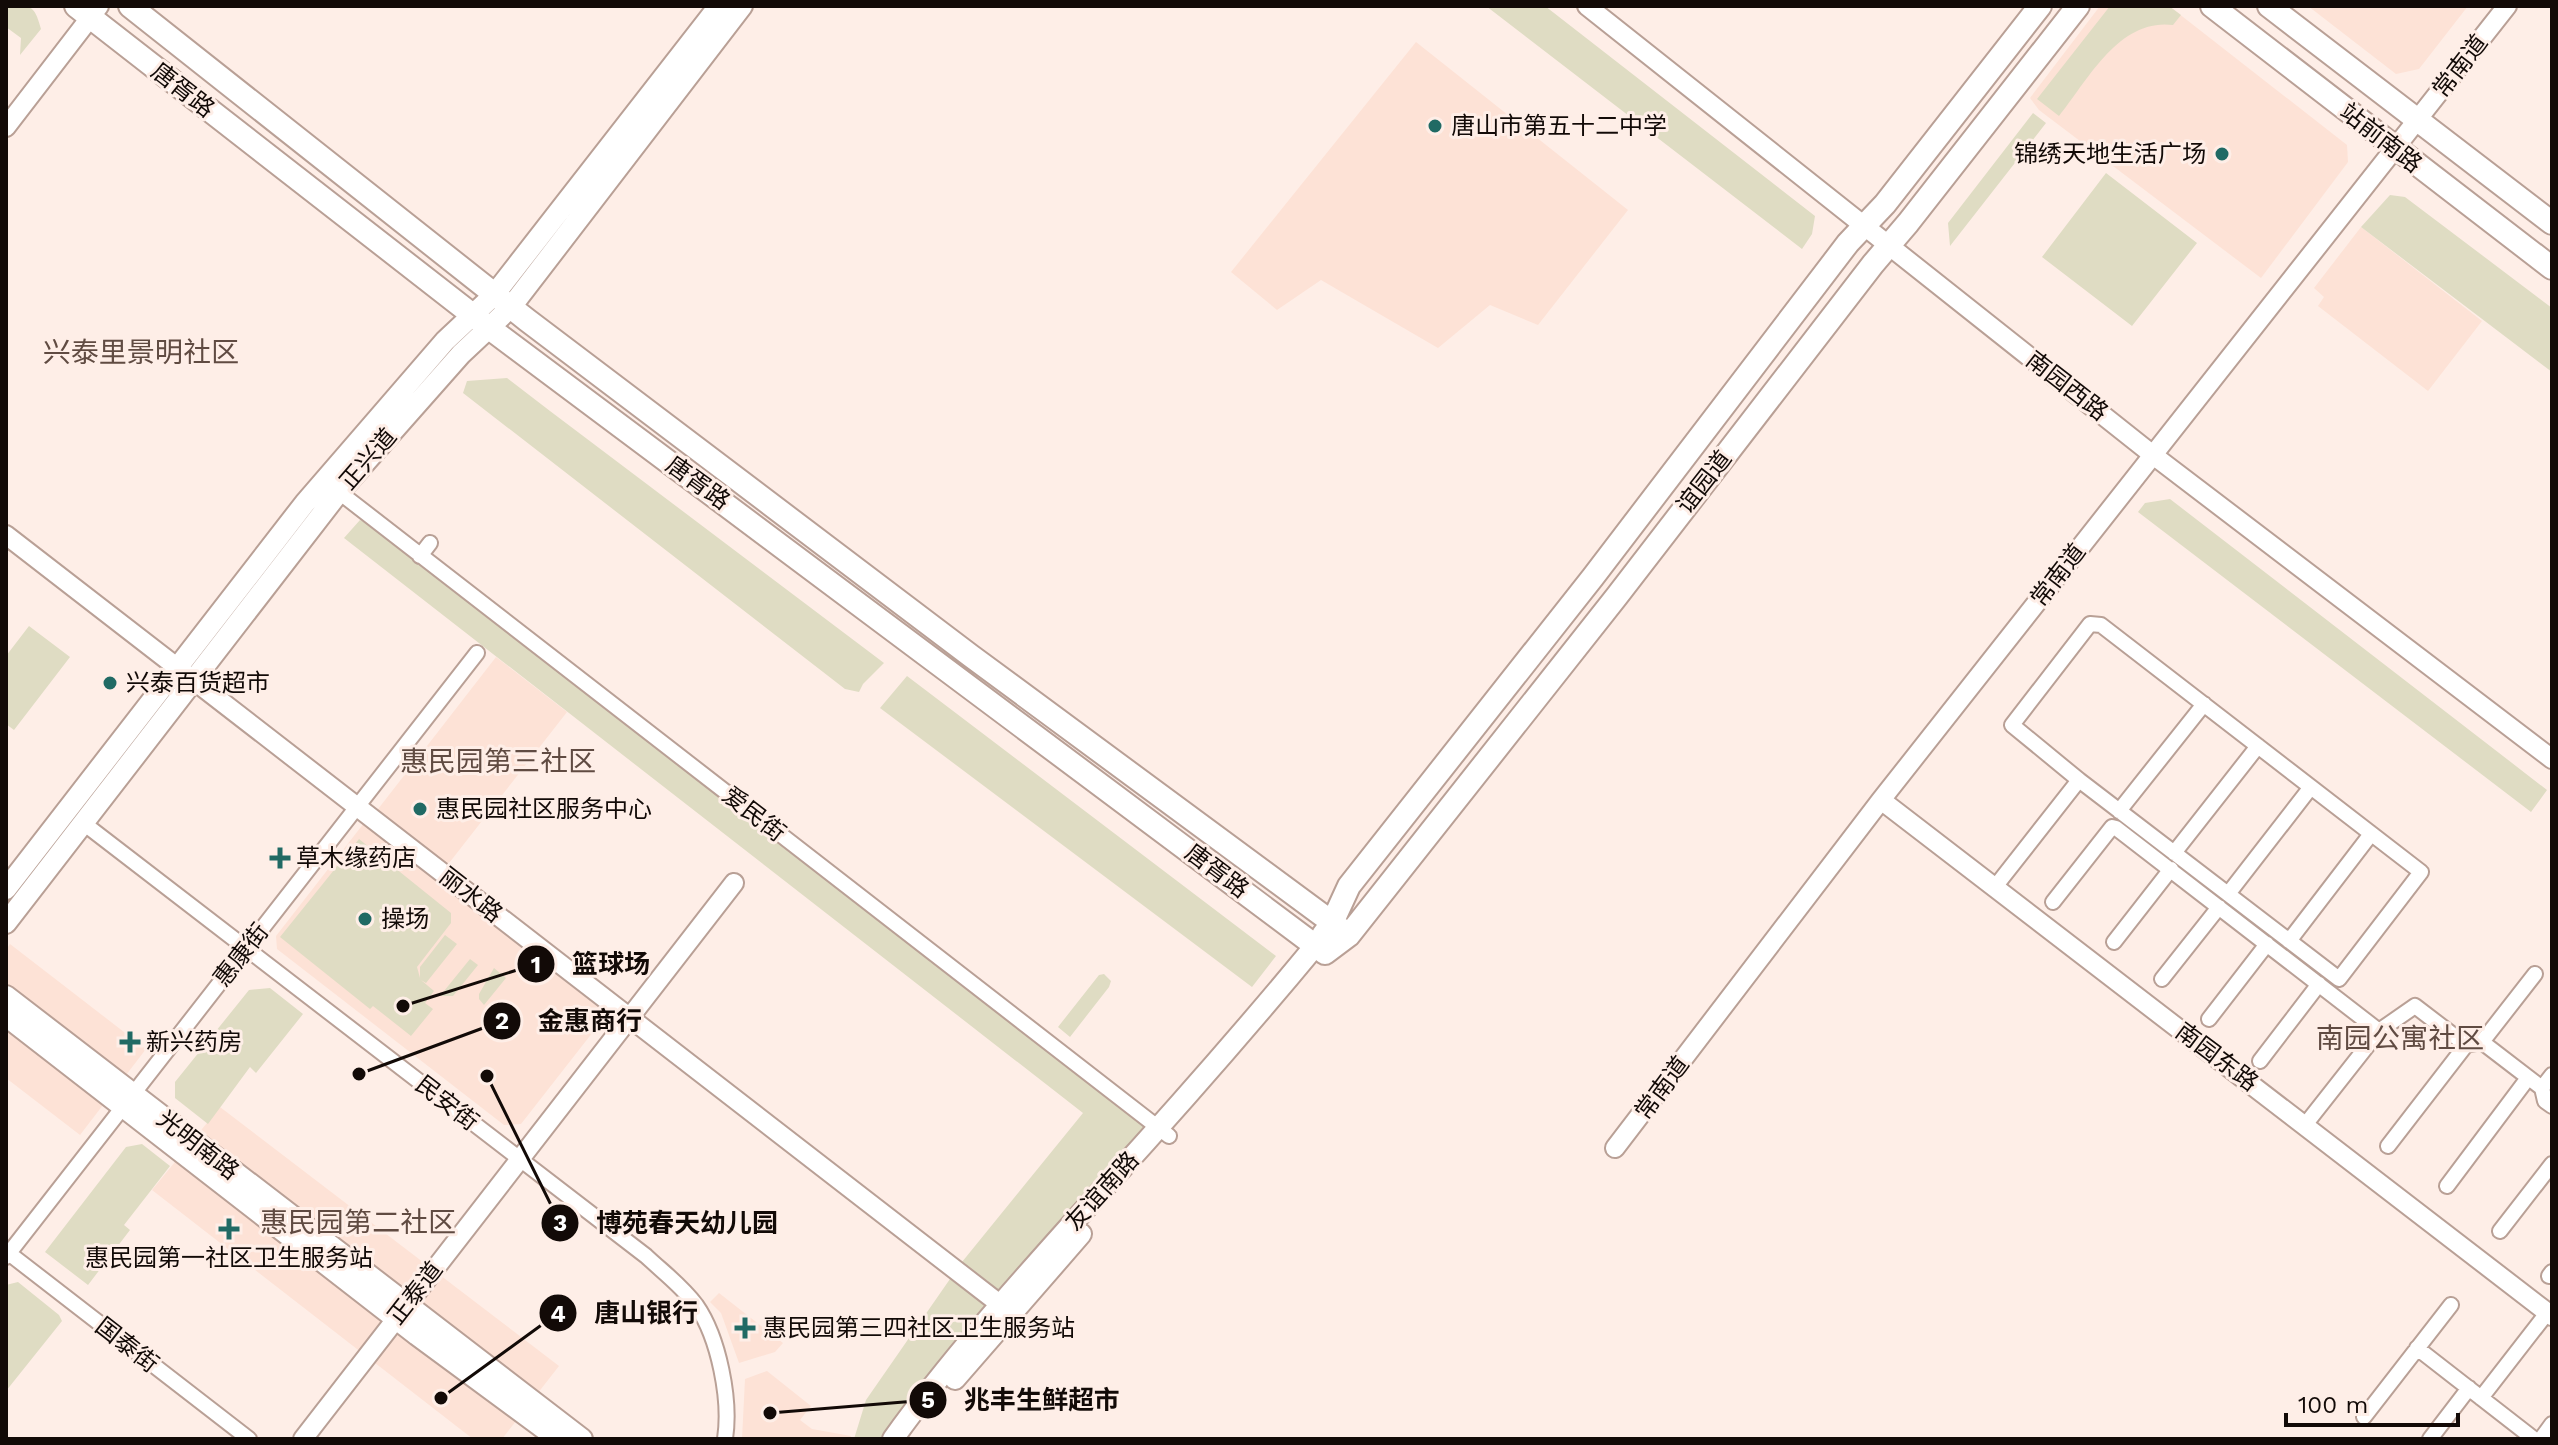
<svg xmlns="http://www.w3.org/2000/svg" width="2558" height="1445" viewBox="0 0 2558 1445" font-family="'Work Sans','Noto Sans SC',sans-serif">
  <rect width="100%" height="100%" fill="#feeee7"/>
  <path fill="#fde2d6" d="M2100 6H2169L2347 145 2348 162 2261 278 2039 110 2030 98Z
    M2308 6H2468L2419 69 2396 74Z
    M1416 42 1628 210 1538 325 1490 305 1438 348 1321 280 1277 310 1231 272Z
    M2361 227 2482 321 2428 391 2318 306 2324 297 2314 288Z
    M496 657 567 712 446 867 375 813Z
    M364 823 607 1014 521 1124 504 1125 277 949 276 936Z
    M10 944 146 1049 80 1135 6 1078V950Z
    M220 1107 559 1366 502 1439H473L152 1190Z
    M719 1293 783 1343 775 1352 739 1363 721 1313 710 1302Z
    M767 1371 811 1406 800 1420 812 1429 851 1436 850 1439H742L745 1379Z"/>
  <path fill="#dfdcc3" d="M6 6C31 6 34 3 41 29L20 55 21 38 6 27Z
    M1486 6H1545L1815 216 1812 234 1802 249Z
    M2110 6H2169L2181 15 2173 25C2119 18 2088 80 2059 116L2037 99Z
    M2033 113 2046 123 1950 246 1948 223Z
    M2106 173 2197 243 2132 326 2042 257Z
    M2390 195 2405 197 2552 308V372L2361 227Z
    M507 378 550 411 884 663 863 684 859 692 845 689 463 393 467 381Z
    M2170 499 2547 790 2531 812 2138 512 2145 503Z
    M360 520 382 532 1147 1126 1001 1292 962 1262 1083 1113 344 538Z
    M29 626 70 657 14 730 6 724V656Z
    M907 676 1276 956 1252 987 880 708Z
    M359 839 451 913V923L417 967 420 978V967L445 935 457 944 426 983 421 980 434 991 425 1003 433 1009 411 1036 373 1006 370 1009 280 937Z
    M470 959 478 965 453 996H440Z
    M494 968 506 978 484 1005 479 999V994Z
    M1104 974 1111 981 1109 987 1070 1037 1058 1027 1099 975Z
    M270 988 303 1014 256 1073 250 1067 208 1124 175 1098V1082L249 990Z
    M142 1144 170 1166 124 1225 130 1230 88 1285 45 1252 126 1147Z
    M950 1279 987 1307 881 1439H854L866 1400Z
    M18 1282 59 1315 62 1321 6 1391V1285Z"/>
  <g fill="none" stroke-linecap="round" stroke-linejoin="round">
    <g stroke="#b9a096" stroke-width="18">
      <path id="minor" d="M339 492 1169 1136
        M420 556 430 543
        M2119 811 2204 704
        M82 822 646 1256C663 1272 682 1286 696 1305 719 1338 731 1400 725 1439
        M2174 853 2258 746
        M1995 887 2079 780 2339 979 2421 872 2101 625 2090 624 2012 725 2079 780
        M2228 894 2311 787
        M2053 902 2112 827 2116 828 2379 1031 2415 1006 2466 1045 2482 1042 2542 1088
        M2289 941 2371 834
        M2114 942 2171 869
        M2162 979 2219 907
        M2209 1019 2267 944
        M2482 1042 2535 974
        M2260 1061 2319 984
        M2552 1075 2542 1088 2545 1101 2552 1106
        M2305 1125 2379 1031
        M2388 1146 2466 1045
        M2447 1186 2528 1078
        M2500 1231 2552 1164
        M6 1251 249 1439
        M6 1257 477 653
        M2549 1276 2552 1272
        M2417 1348 2534 1439
        M2481 1398 2547 1313
        M2364 1417 2451 1305
        M2430 1439 2469 1388
        M2541 1439 2552 1424"/>
    </g>
    <g stroke="#b9a096" stroke-width="22">
      <path id="tertiary" d="M1587 6 2153 455 2552 759
        M6 127 99 6
        M6 535 1010 1312
        M1881 800 2552 1316
        M1615 1148 1881 800 2507 6
        M303 1439 734 883"/>
    </g>
    <g stroke="#b9a096" stroke-width="24">
      <path id="secondary" d="M6 889 305 503 445 341 494 295 719 6
        M6 923 339 492 461 354 511 307 742 6
        M6 996 582 1439
        M6 1016 417 1335 558 1439
        M955 1379 1081 1234
        M893 1439C957 1350 1031 1270 1104 1188 1176 1109 1247 1028 1315 946"/>
    </g>
    <g stroke="#b9a096" stroke-width="26">
      <path id="primary" d="M76 6 488 327 1325 953 1349 935 1617 596 1873 264 1908 223 2078 6
        M130 6 527 320 971 656 1349 935
        M2212 6 2552 268
        M2269 6 2552 223
        M1323 935 1332 923 1349 886 1593 577 1848 243 1885 204 2040 6"/>
    </g>
    <use href="#minor" stroke="#fff" stroke-width="14"/>
    <use href="#tertiary" stroke="#fff" stroke-width="18"/>
    <use href="#secondary" stroke="#fff" stroke-width="20"/>
    <use href="#primary" stroke="#fff" stroke-width="22"/>
  </g>
  <g fill="#206a64" stroke="#feeee7" stroke-width="3">
    <circle cx="1435" cy="126" r="8"/>
    <circle cx="2222" cy="154" r="8"/>
    <circle cx="110" cy="683" r="8"/>
    <circle cx="420" cy="809" r="8"/>
    <path d="M276 846h8v8h8v8h-8v8h-8v-8h-8v-8h8z"/>
    <circle cx="365" cy="919" r="8"/>
    <path d="M126 1030h8v8h8v8h-8v8h-8v-8h-8v-8h8z"/>
    <path d="M225 1217h8v8h8v8h-8v8h-8v-8h-8v-8h8z"/>
    <path d="M741 1316h8v8h8v8h-8v8h-8v-8h-8v-8h8z"/>
  </g>
  <g text-anchor="middle" stroke-width="6" stroke-linejoin="round" paint-order="stroke">
    <g font-size="24" fill="#120a07" stroke="#feeee7">
      <text transform="translate(2460 66) rotate(-52)" y="8">常南道</text>
      <text transform="translate(183 90) rotate(38)" y="8">唐胥路</text>
      <text transform="translate(2381 138) rotate(38)" y="8">站前南路</text>
      <text transform="translate(2067 386) rotate(38)" y="8">南园西路</text>
      <text transform="translate(368 459) rotate(-49)" y="8">正兴道</text>
      <text transform="translate(1704 482) rotate(-52)" y="8">谊园道</text>
      <text transform="translate(698 483) rotate(36)" y="8">唐胥路</text>
      <text transform="translate(2058 575) rotate(-52)" y="8">常南道</text>
      <text transform="translate(754 814) rotate(38)" y="8">爱民街</text>
      <text transform="translate(1217 871) rotate(37)" y="8">唐胥路</text>
      <text transform="translate(471 895) rotate(38)" y="8">丽水路</text>
      <text transform="translate(241 955) rotate(-52)" y="8">惠康街</text>
      <text transform="translate(2217 1057) rotate(37)" y="8">南园东路</text>
      <text transform="translate(1662 1088) rotate(-53)" y="8">常南道</text>
      <text transform="translate(447 1103) rotate(38)" y="8">民安街</text>
      <text transform="translate(198 1145) rotate(38)" y="8">光明南路</text>
      <text transform="translate(1102 1191) rotate(-48)" y="8">友谊南路</text>
      <text transform="translate(415 1293) rotate(-52)" y="8">正泰道</text>
      <text transform="translate(127 1345) rotate(38)" y="8">国泰街</text>
    </g>
    <g font-size="24" fill="#120a07" stroke="#feeee7" text-anchor="start">
      <text x="1451" y="134">唐山市第五十二中学</text>
      <text x="2206" y="162" text-anchor="end">锦绣天地生活广场</text>
      <text x="126" y="691">兴泰百货超市</text>
      <text x="436" y="817">惠民园社区服务中心</text>
      <text x="296" y="866">草木缘药店</text>
      <text x="381" y="927">操场</text>
      <text x="146" y="1050">新兴药房</text>
      <text x="229" y="1266" text-anchor="middle">惠民园第一社区卫生服务站</text>
      <text x="763" y="1336">惠民园第三四社区卫生服务站</text>
    </g>
    <g font-size="28" fill="#604b42" stroke="#feeee7">
      <text x="141" y="362">兴泰里景明社区</text>
      <text x="498" y="771">惠民园第三社区</text>
      <text x="2400" y="1048">南园公寓社区</text>
      <text x="358" y="1232">惠民园第二社区</text>
    </g>
  </g>
  <path fill="none" stroke="#120a07" stroke-width="3" d="M403 1006L536 964M359 1074L502 1021M487 1076L560 1223M441 1398L558 1313M770 1413L928 1400"/>
  <g fill="#120a07" stroke="#feeee7" stroke-width="3">
    <circle cx="403" cy="1006" r="8"/>
    <circle cx="359" cy="1074" r="8"/>
    <circle cx="487" cy="1076" r="8"/>
    <circle cx="441" cy="1398" r="8"/>
    <circle cx="770" cy="1413" r="8"/>
    <circle cx="536" cy="964" r="20"/>
    <circle cx="502" cy="1021" r="20"/>
    <circle cx="560" cy="1223" r="20"/>
    <circle cx="558" cy="1313" r="20"/>
    <circle cx="928" cy="1400" r="20"/>
  </g>
  <g font-size="24" text-anchor="middle" font-weight="bold" fill="#fff">
    <text x="536" y="973">1</text>
    <text x="502" y="1029">2</text>
    <text x="560" y="1231">3</text>
    <text x="558" y="1322">4</text>
    <text x="928" y="1408">5</text>
  </g>
  <g font-size="26" text-anchor="middle" font-weight="bold" fill="#120a07" stroke="#feeee7" stroke-width="6" stroke-linejoin="round" paint-order="stroke">
    <text x="611" y="973">篮球场</text>
    <text x="590" y="1030">金惠商行</text>
    <text x="687" y="1232">博苑春天幼儿园</text>
    <text x="646" y="1322">唐山银行</text>
    <text x="1042" y="1409">兆丰生鲜超市</text>
  </g>
  <rect width="2558" height="1445" fill="none" stroke="#120a07" stroke-width="16"/>
  <path d="M2286 1413v12h172v-12" fill="none" stroke="#120a07" stroke-width="4"/>
  <text x="2298" y="1413" font-size="24" fill="#120a07" stroke="#feeee7" stroke-width="6" paint-order="stroke">100 m</text>
</svg>
